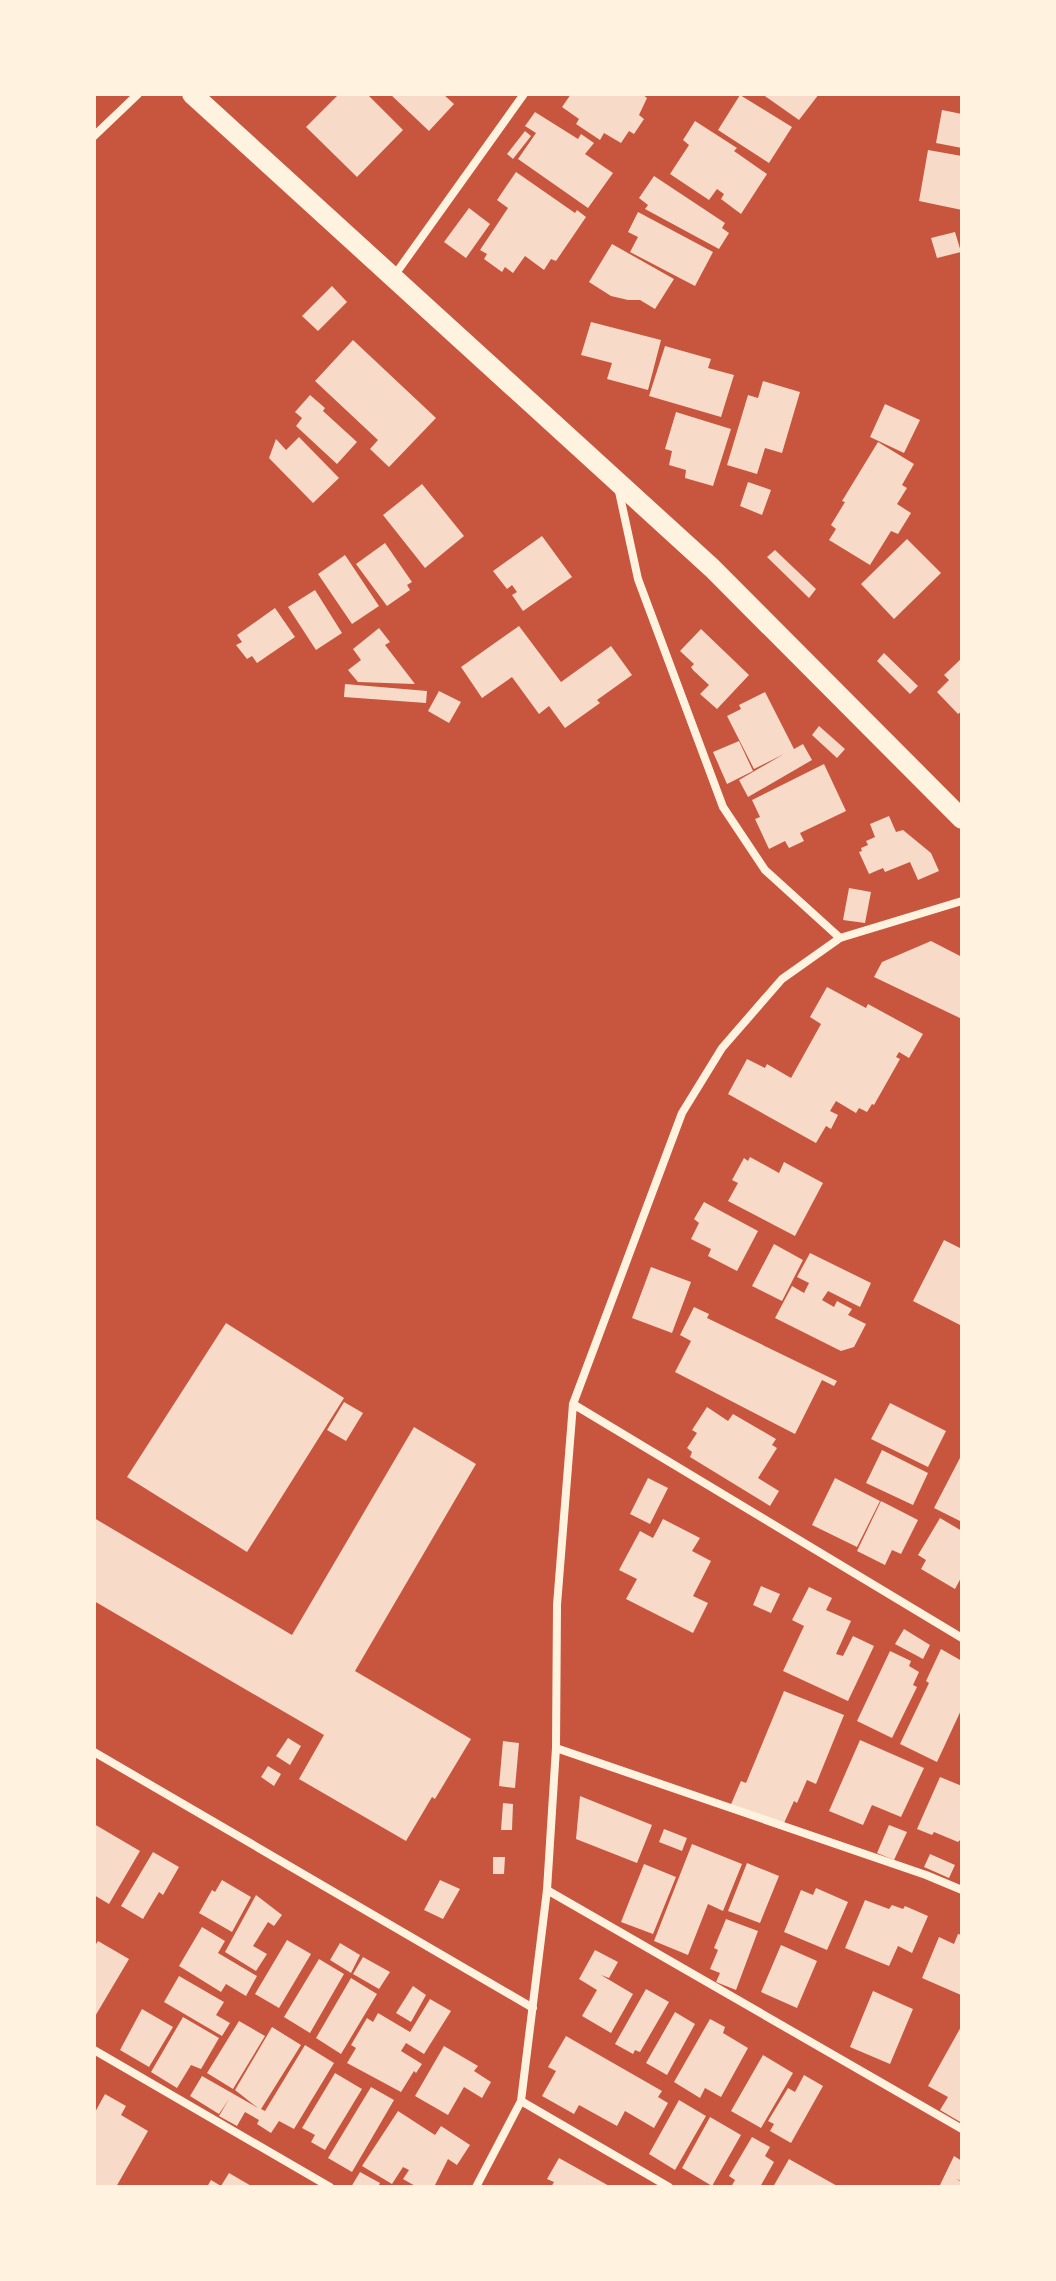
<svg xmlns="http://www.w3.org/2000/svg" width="1056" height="2281" viewBox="0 0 1056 2281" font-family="Lato,sans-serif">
  <rect width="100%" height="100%" fill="#c8553d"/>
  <path fill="#f7dbc8" d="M339 94H367L403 130 357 177 306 127Z
    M390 94H443L454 104 429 131Z
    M571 94H642L647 98 639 115 644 119 634 134 629 131 621 143 604 133 600 140 576 124 579 119 562 107Z
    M762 94H819L799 120Z
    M740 95 792 127 769 163 718 130Z
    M942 110 962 114V148L936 143Z
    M535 112 578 139 581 134 594 143 585 154 613 173 588 208 518 159 536 133 525 126Z
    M695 121 737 148 734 151 767 174 741 214 721 199 724 194 717 189 709 200 670 174 689 145 683 140Z
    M525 131 531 136 513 159 507 154Z
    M928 150 962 156V210L919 201Z
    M516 172 575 213 577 210 586 217 556 261 551 259 544 270 525 256 513 273 505 267 502 272 484 259 487 254 480 250 508 208 497 200Z
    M654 176 725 223 722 228 729 233 719 249 645 209 648 205 639 198Z
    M469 208 490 224 466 258 444 242Z
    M638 212 713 252 695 286 630 252 638 237 628 232Z
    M955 232 961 252 937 258 931 238Z
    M612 244 674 279 655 309 640 300H628L611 296 589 282Z
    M332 286 347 302 318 331 302 316Z
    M591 322 661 340 648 390 607 379 612 363 581 355Z
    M353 340 436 418 389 467 370 449 378 440 315 381Z
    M665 346 711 359 708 368 734 375 721 417 649 396Z
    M763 381 800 392 782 453 765 448 757 474 727 465 748 395 758 398Z
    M310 395 325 408 323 411 357 442 337 464 296 426 302 418 295 412Z
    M885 404 920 420 904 453 870 437Z
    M676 412 731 429 713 486 685 478 686 470 669 465 672 451 665 449Z
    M299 437 339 478 313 503 269 458 276 439 286 450Z
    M878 442 914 464 902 485 907 488 897 504 911 513 898 534 891 531 870 565 829 540 836 529 831 525 845 502 842 501Z
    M748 482 771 490 762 515 740 506Z
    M422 484 464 536 425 568 383 515Z
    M542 536 572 577 523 611 512 595 517 592 512 585 507 589 493 571Z
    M907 539 941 573 894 619 861 584Z
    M385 543 412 582 407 585 410 590 387 606 356 564Z
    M775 550 816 589 809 598 767 557Z
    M345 555 379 606 352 624 318 574Z
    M315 590 342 633 316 650 288 607Z
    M275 608 295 637 257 663 252 656 247 659 236 645 242 642 237 635Z
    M519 626 561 682 611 646 632 675 597 700 600 703 565 728 549 706 539 714 512 677 482 698 461 667Z
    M379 628 390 642 385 645 415 684 358 682 348 670 361 660 353 649Z
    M701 629 749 675 717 709 700 694 709 685 693 670 691 667 694 664 680 651Z
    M884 653 918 686 910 694 877 661Z
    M962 658V711L958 714 937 692 949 680 944 675Z
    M345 684 427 691 426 703 344 697Z
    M439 691 461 702 449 723 428 711Z
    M765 692 794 749 803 744 812 760 748 797 739 780 784 754 754 769 727 716 741 709 739 705Z
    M819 726 845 749 837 758 812 735Z
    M739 741 753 771 727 784 713 752Z
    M824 764 846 811 800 833 804 841 789 848 785 841 769 849 755 819 760 817 752 800Z
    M889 816 896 832 903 830 931 853 939 871 918 880 910 862 885 872 883 868 869 874 859 852 862 851 861 848 868 845 866 841 875 837 870 824Z
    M849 888 871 892 865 923 843 920Z
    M931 941 962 957V1019L874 977 882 962Z
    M827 987 866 1008 868 1004 923 1034 909 1058 899 1052 896 1057 900 1059 874 1105 872 1104 867 1112 859 1108 856 1113 836 1101 830 1111 838 1115 831 1129 826 1126 816 1143 728 1094 747 1059 765 1068 767 1064 791 1078 821 1024 810 1017Z
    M750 1157 779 1173 784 1162 823 1183 795 1236 728 1201 738 1183 732 1180 744 1158 748 1161Z
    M704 1202 758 1231 737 1271 708 1256 711 1249 691 1239 699 1223 694 1219Z
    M944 1240 962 1249V1326L913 1301Z
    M774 1244 803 1260 782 1301 752 1286Z
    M810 1253 871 1283 860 1307 828 1291 822 1300 834 1307 837 1301 852 1309 848 1315 866 1324 854 1347 841 1351 775 1318 792 1286 804 1293 809 1283 797 1277Z
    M651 1267 691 1282 672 1333 632 1318Z
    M694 1307 709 1314 707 1318 837 1381 834 1386 822 1380 795 1434 675 1372 691 1341 680 1335Z
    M226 1323 344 1398 247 1552 127 1477Z
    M344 1402 363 1413 346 1441 327 1430Z
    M890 1403 946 1431 928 1467 871 1439Z
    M707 1407 728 1421 733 1414 776 1439 772 1445 777 1448 758 1478 779 1491 770 1506 690 1457 692 1452 687 1448 697 1433 692 1430Z
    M414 1427 476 1464 355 1671 471 1739 435 1799 432 1797 406 1841 299 1779 324 1735 94 1601V1518L292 1635Z
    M882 1450 928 1473 913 1505 866 1483Z
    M962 1454V1522L934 1508Z
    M648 1478 668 1488 650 1524 630 1514Z
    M835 1478 880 1501 857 1547 812 1525Z
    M881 1501 918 1520 901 1554 892 1550 885 1565 857 1551Z
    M940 1518 962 1531V1576L955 1589 921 1569 926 1560 918 1555Z
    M663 1519 700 1538 692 1551 711 1561 693 1596 708 1603 693 1633 626 1599 637 1579 619 1570 640 1531 653 1538Z
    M761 1586 780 1594 771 1613 753 1605Z
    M809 1587 832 1598 826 1610 851 1621 836 1654 843 1656 853 1636 874 1646 848 1701 783 1671 804 1626 792 1620Z
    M904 1629 930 1645 923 1659 895 1644Z
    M941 1649 962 1661 960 1696 962 1698V1708L937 1762 900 1744 929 1683 926 1681Z
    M890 1651 911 1661 909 1666 919 1672 913 1685 917 1687 892 1738 857 1721Z
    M784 1691 844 1715 816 1784 807 1780 797 1803 794 1801 784 1823 729 1809 741 1781 746 1783Z
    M288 1738 301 1746 290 1765 276 1756Z
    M860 1740 924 1768 901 1817 872 1805 863 1825 829 1811Z
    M503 1741 519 1743 515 1788 499 1786Z
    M268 1766 281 1774 274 1786 261 1777Z
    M940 1777 962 1786V1838L958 1842 934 1832 932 1835 917 1829Z
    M580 1796 652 1825 637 1863 576 1839Z
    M503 1803 513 1804 512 1830H501Z
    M94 1824 140 1851 109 1904 94 1895Z
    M889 1825 907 1832 894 1860 877 1853Z
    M664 1829 687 1838 682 1851 659 1842Z
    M692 1844 742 1864 723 1911 708 1904 688 1955 654 1941Z
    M153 1852 179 1867 163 1895 159 1892 143 1919 121 1906Z
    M930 1854 955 1865 949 1878 924 1867Z
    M493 1857H505L504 1874H493Z
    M747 1863 779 1876 760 1923 728 1911Z
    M644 1864 676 1877 653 1934 621 1922Z
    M222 1880 251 1897 232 1932 199 1913 212 1890 215 1892Z
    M440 1880 460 1889 443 1919 424 1910Z
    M816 1888 848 1902 827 1950 784 1932 801 1890 813 1895Z
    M256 1895 282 1915 274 1926 268 1922 253 1946 267 1954 256 1971 225 1952Z
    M865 1900 889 1909 892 1905 903 1909 905 1906 928 1916 912 1953 898 1946 889 1966 845 1948Z
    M726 1919 758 1931 736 1990 716 1982 720 1973 710 1969 718 1950 714 1948Z
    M202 1927 225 1941 218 1953 257 1976 246 1996 226 1984 221 1992 179 1966Z
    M958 1934 962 1935 961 1995 922 1978 939 1937 954 1944Z
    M287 1940 311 1954 279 2008 255 1994Z
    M98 1941 129 1959 94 2018V1947Z
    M340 1943 360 1955 351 1973 330 1960Z
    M781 1945 817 1961 797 2008 761 1992Z
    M595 1950 618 1962 609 1978 601 1975 633 1994 611 2033 582 2016 597 1990 579 1979Z
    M363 1957 390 1972 379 1989 353 1974Z
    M319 1959 344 1974 310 2033 284 2017Z
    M179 1976 224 2002 216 2015 230 2023 222 2036 164 2002Z
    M351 1978 377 1994 341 2054 316 2038Z
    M413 1986 426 1995 411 2022 396 2013Z
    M646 1989 669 2002 640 2052 635 2050 633 2054 615 2044Z
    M873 1991 913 2009 890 2064 850 2047Z
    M430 1999 451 2011 424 2054 406 2043 401 2051 422 2064 416 2073 414 2071 401 2092 347 2063 356 2048 351 2045 367 2018 373 2022 378 2013 410 2032Z
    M142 2009 173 2027 149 2067 120 2050Z
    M675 2012 695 2024 667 2075 646 2063Z
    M183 2017 219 2038 201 2069 191 2065 177 2088 151 2072Z
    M710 2019 725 2027 723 2033 748 2048 721 2097 705 2088 700 2098 674 2082Z
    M239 2021 265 2036 233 2089 207 2073Z
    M962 2025V2123L940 2110 948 2097 928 2086Z
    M272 2027 301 2045 261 2109 265 2111 305 2045 334 2063 294 2129 279 2121 271 2133 257 2124 259 2120 245 2112 237 2126 219 2116 229 2099 219 2114 190 2096 202 2076 258 2108 235 2090Z
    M566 2036 662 2091 658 2097 668 2103 654 2128 625 2111 617 2126 579 2105 574 2114 542 2096 556 2071 548 2067Z
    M444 2046 478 2066 474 2071 491 2082 482 2098 464 2087 448 2115 415 2096Z
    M763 2055 793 2073 761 2128 731 2111Z
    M335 2073 362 2089 325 2150 311 2142 315 2135 302 2128Z
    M804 2075 823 2086 791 2143 770 2131 774 2124 768 2121 788 2088 795 2092Z
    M371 2087 394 2100 352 2172 328 2158Z
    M105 2094 126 2106 121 2115 148 2131 116 2187H94V2114Z
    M679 2100 706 2116 675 2170 649 2154Z
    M398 2111 435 2135 441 2126 470 2145 457 2165 448 2159 434 2187H417L403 2179 409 2170 403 2167 392 2184 362 2166Z
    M710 2117 741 2135 712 2186 682 2168Z
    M752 2137 770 2147 765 2156 774 2162 760 2187H731L735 2180 729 2176Z
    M954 2156 962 2161V2181L956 2179 962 2182V2187H939Z
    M559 2158 611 2187H551L554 2182 547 2179Z
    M789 2159 839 2187H773Z
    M360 2172 380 2183 378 2187H351Z
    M229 2173 253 2187H207L211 2180 221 2186Z"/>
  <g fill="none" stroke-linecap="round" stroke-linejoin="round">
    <path stroke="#fff3e0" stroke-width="8" d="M94 136 138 94
      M394 276 524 94
      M618 487 638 579 723 807 765 870 840 938
      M573 1404 962 1638
      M556 1748 926 1875 962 1890
      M94 1752 533 2008
      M547 1890 962 2129
      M94 2050 330 2187
      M521 2101 669 2187
      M476 2187 521 2101 547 1890 556 1748 557 1605 573 1404 682 1113 722 1048 782 979 840 938 962 901"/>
    <path stroke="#fff3e0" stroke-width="20" d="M192 94 712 568 962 819"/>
  </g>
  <rect width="1056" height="2281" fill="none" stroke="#fff3e0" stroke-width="192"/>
</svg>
